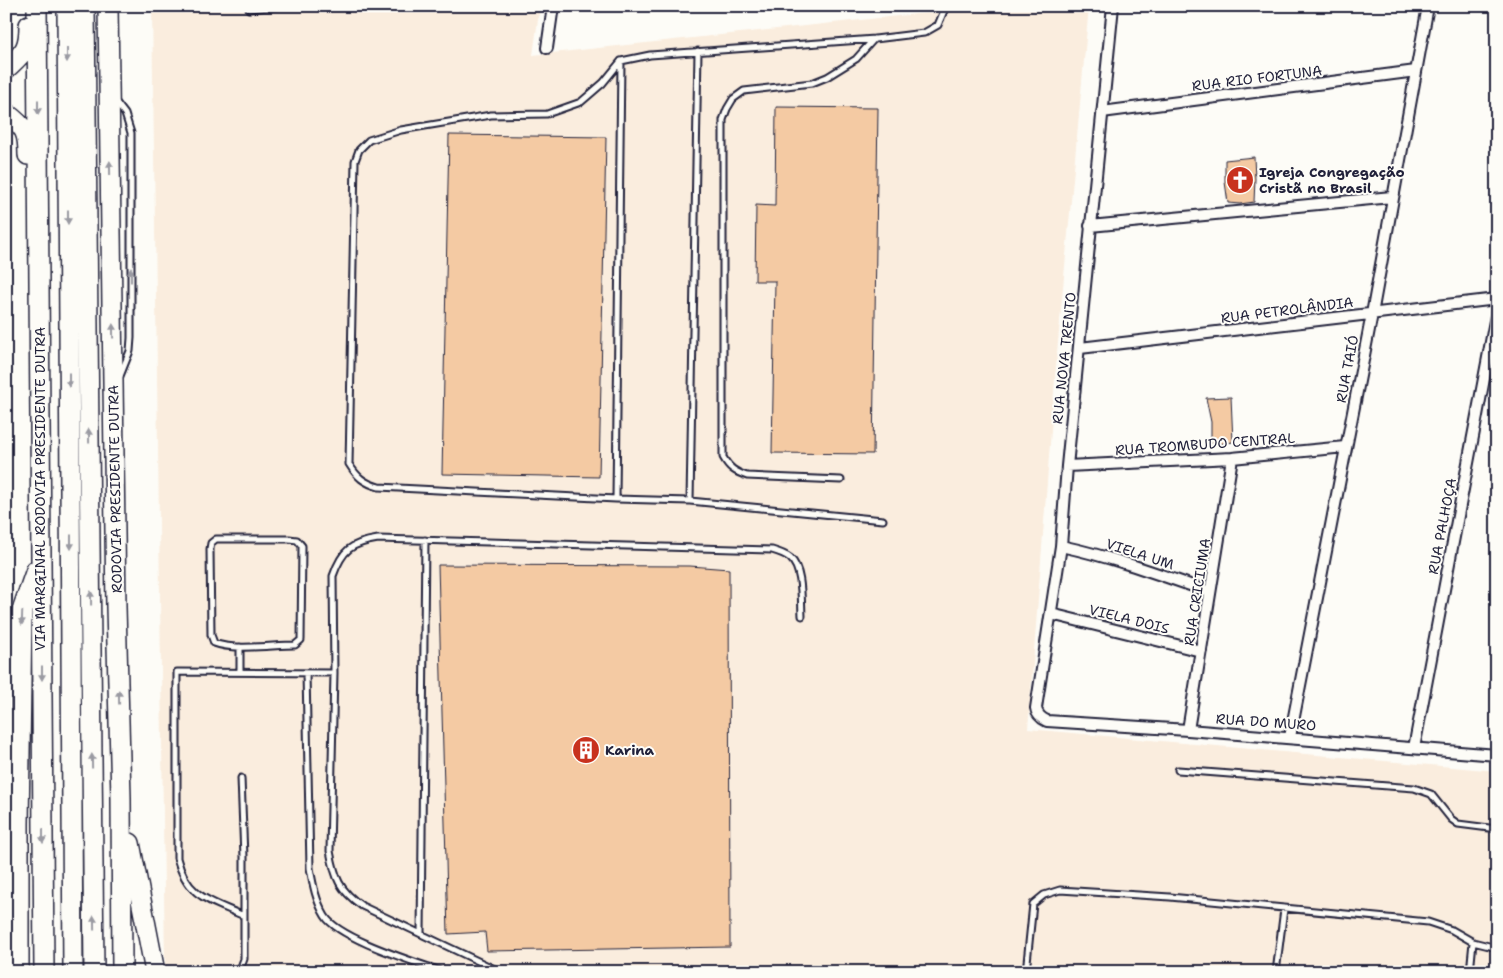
<svg xmlns="http://www.w3.org/2000/svg" width="1503" height="978" viewBox="0 0 1503 978" font-family="'Shantell Sans',sans-serif">
  <rect width="100%" height="100%" fill="#fdfcf7"/>
  <filter id="ink" filterUnits="userSpaceOnUse"><feTurbulence type="fractalNoise" baseFrequency=".02" numOctaves="2"/><feDisplacementMap in="SourceGraphic" scale="10" xChannelSelector="R" yChannelSelector="G"/><feConvolveMatrix kernelMatrix="1 2 1 2 8 2 1 2 1" color-interpolation-filters="sRGB"/></filter>
  <g filter="url(#ink)">
    <path fill="#faedde" d="M152 6H540L533 55 991 6H1089L1057 353 1028 729 1497 771V972H170L165 965Z"/>
    <path fill="#f4caa3" stroke="#22223b" d="M776 107 878 108 873 454 772 453 775 281H755L756 205 775 206Z
      M449 135 606 137 599 477 442 474Z
      M1254 157 1255 179 1254 202 1240 204 1228 203 1225 182V160Z
      M1231 397 1233 442 1211 445V422L1206 398Z
      M438 565 690 566 729 569 730 947 487 951 485 932 448 934Z"/>
    <g fill="none" stroke-linecap="round" stroke-linejoin="round">
      <g stroke="#22223b" stroke-width="9">
        <path id="lane" d="M249 9 278 6
          M115 101 125 114 131 133V338L130 351 120 376
          M841 480 747 476C735 472 729 468 723 457V120L727 109 733 99 744 91 812 83 827 77 856 59 874 39
          M616 499 621 61
          M690 501 698 51
          M883 520 690 501 616 499 379 487C364 483 357 477 349 464L355 161 359 150 369 140 401 130 491 115 547 114 581 102 603 83 621 61 650 55 875 39 924 33 938 25 946 6
          M216 539H289L297 540 302 546 301 640 295 645C272 645 234 651 214 643L211 635 210 549 211 543Z
          M240 647V672
          M306 673 310 868C313 885 316 901 325 916 339 939 416 962 443 972
          M1178 770 1414 788 1431 794 1451 819 1458 824 1497 829
          M241 778 244 857V916
          M421 934 425 540
          M239 972 244 959V916C211 901 187 898 177 858V672L334 673
          M501 972 362 906C339 890 335 878 330 851L334 673 333 576C342 550 351 543 378 539L772 550C779 552 785 554 790 558 803 569 801 600 802 616
          M1026 972 1033 904 1044 895 1060 890 1170 897 1428 922 1452 930 1473 942 1497 948
          M1276 972 1284 909
          M1470 972 1473 942"/>
      </g>
      <g stroke="#22223b" stroke-width="14">
        <path id="street" d="M1113 6 1067 466 1061 546 1036 708C1037 715 1041 718 1047 721L1188 730 1497 755
          M547 48 553 6
          M1102 112 1416 71
          M1090 226 1392 197
          M1080 348 1497 299
          M1067 466 1232 458 1345 447
          M1061 546C1112 557 1161 575 1210 592
          M1051 614 1201 651
          M1188 730 1232 458
          M1290 737 1372 314 1428 6
          M1414 748 1497 310"/>
      </g>
      <g stroke="#22223b" stroke-width="22">
        <path id="highway" d="M37 6 44 972
          M67 6 73 972
          M85 6 94 972
          M108 6 116 607 121 798 122 972
          M6 69C24 52 29 50 29 25
          M6 113C25 127 28 132 28 155
          M130 843 155 972
          M19 972V824L22 610 36 570"/>
      </g>
      <use href="#lane" stroke="#fdfcf7" stroke-width="5"/>
      <use href="#street" stroke="#fdfcf7" stroke-width="10"/>
      <use href="#highway" stroke="#fdfcf7" stroke-width="19"/>
    </g>
    <defs><path id="oneway-solid" d="M-6-.8H1V-3.2L6.5 0L1 3.2V.8H-6Z" transform="scale(1.25)"/></defs>
    <g fill="#9a9aa2">
      <use href="#oneway-solid" transform="translate(67 55) rotate(90)"/>
      <use href="#oneway-solid" transform="translate(38 107) rotate(90)"/>
      <use href="#oneway-solid" transform="translate(110 168) rotate(-91)"/>
      <use href="#oneway-solid" transform="translate(68 217) rotate(90)"/>
      <use href="#oneway-solid" transform="translate(131 275) rotate(-90)"/>
      <use href="#oneway-solid" transform="translate(113 331) rotate(-91)"/>
      <use href="#oneway-solid" transform="translate(69 380) rotate(90)"/>
      <use href="#oneway-solid" transform="translate(89 436) rotate(-91)"/>
      <use href="#oneway-solid" transform="translate(71 542) rotate(90)"/>
      <use href="#oneway-solid" transform="translate(91 598) rotate(-91)"/>
      <use href="#oneway-solid" transform="translate(22 618) rotate(92)"/>
      <use href="#oneway-solid" transform="translate(42 673) rotate(90)"/>
      <use href="#oneway-solid" transform="translate(119 697) rotate(-91)"/>
      <use href="#oneway-solid" transform="translate(92 761) rotate(-91)"/>
      <use href="#oneway-solid" transform="translate(43 836) rotate(90)"/>
      <use href="#oneway-solid" transform="translate(94 923) rotate(-91)"/>
    </g>
  </g>
  <defs>
    <g id="church-disc" transform="scale(1.4375)"><circle r="9.5" fill="#c8321e" stroke="#fdfcf7"/><path d="M-1.2-6h2.4v3.5h3.3v2.4h-3.3V6h-2.4V-.1h-3.3v-2.4h3.3Z" fill="#fff"/></g>
    <g id="building-disc" transform="scale(1.4375)"><circle r="9.5" fill="#c8321e" stroke="#fdfcf7"/><path d="M-4-6H4V6H1V3H-1V6H-4ZM-2.5-4.3h1.7v1.8h-1.7ZM.8-4.3h1.7v1.8H.8ZM-2.5-1h1.7V.8h-1.7ZM.8-1h1.7V.8H.8Z" fill="#fff"/></g>
  </defs>
  <g fill-rule="evenodd">
    <use href="#church-disc" x="1240" y="180"/>
    <use href="#building-disc" x="586" y="750"/>
  </g>
  <g text-anchor="middle" stroke-width="4" stroke-linejoin="round" paint-order="stroke">
    <g font-size="14" fill="#22223b" stroke="#fdfcf7">
      <text transform="translate(1257 78) rotate(-7)" y="5">RUA RIO FORTUNA</text>
      <text transform="translate(1287 310) rotate(-7)" y="5">RUA PETROLÂNDIA</text>
      <text transform="translate(1064 358) rotate(-84)" y="5">RUA NOVA TRENTO</text>
      <text transform="translate(1347 369) rotate(-79)" y="5">RUA TAIÓ</text>
      <text transform="translate(1205 444) rotate(-4)" y="5">RUA TROMBUDO CENTRAL</text>
      <text transform="translate(40 489) rotate(-90)" y="5">VIA MARGINAL RODOVIA PRESIDENTE DUTRA</text>
      <text transform="translate(115 489) rotate(-91)" y="5">RODOVIA PRESIDENTE DUTRA</text>
      <text transform="translate(1442 526) rotate(-79)" y="5">RUA PALHOÇA</text>
      <text transform="translate(1140 554) rotate(18)" y="5">VIELA UM</text>
      <text transform="translate(1197 592) rotate(-81)" y="5">RUA CRICIUMA</text>
      <text transform="translate(1129 619) rotate(14)" y="5">VIELA DOIS</text>
      <text transform="translate(1266 722) rotate(4)" y="5">RUA DO MURO</text>
    </g>
    <g font-size="14" font-weight="bold" fill="#22223b" stroke="#fdfcf7" text-anchor="start">
      <text x="1259" y="177">Igreja Congregação<tspan x="1259" dy="16">Cristã no Brasil</tspan></text>
      <text x="605" y="755">Karina</text>
    </g>
  </g>
  <rect width="1503" height="978" fill="none" stroke="#fdfcf7" stroke-width="25"/>
  <rect x="12" y="12" width="1478" height="953" fill="none" stroke="#22223b" stroke-width="2" filter="url(#ink)"/>
</svg>
